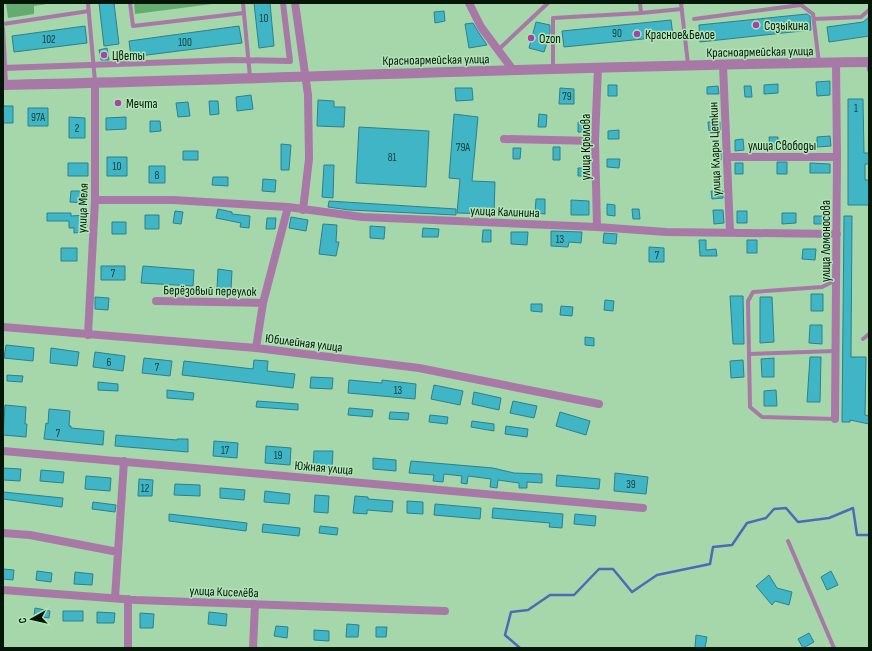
<svg xmlns="http://www.w3.org/2000/svg" width="872" height="651" viewBox="0 0 872 651" font-family="'Sofia Sans Condensed',sans-serif">
  <rect width="100%" height="100%" fill="#a5d7aa"/>
  <path fill="#63ab6e" d="M6 3H53L34 6V14L8 18Z
    M134 3H220L135 14Z"/>
  <g fill="none" stroke-linecap="round" stroke-linejoin="round">
    <path stroke="#4d69ba" stroke-width="2.5" d="M520 648 505 635 511 612 528 610 550 595H574L599 569H613L632 592 657 575 710 564 713 547 732 545 747 523 766 518 774 509 786 508 798 522 829 518 853 508 857 535H869"/>
  </g>
  <path fill="#3fb5c5" stroke="#2c818d" d="M99 3H114L119 44 104 46Z
    M254 3H270L274 46 259 48Z
    M444 11 445 21 435 23 434 12Z
    M807 14 810 16 811 30 700 42 699 25Z
    M869 17V36L829 42 827 27 863 22Z
    M671 20 673 36 564 47 562 31Z
    M536 22 550 25V33L544 52 529 48Z
    M473 23 477 30 487 45 469 48 465 24Z
    M85 26 87 43 14 52 12 36Z
    M239 26 242 43 131 57 129 41Z
    M107 48 109 60H101L99 50Z
    M830 81V95L817 96 816 82Z
    M778 84V93L764 94V85Z
    M608 85H617V96H608Z
    M718 86 719 94H707V87Z
    M744 86H751L752 97H745Z
    M455 88H472L473 100 456 101Z
    M560 88 574 89V104H559Z
    M251 95 253 109 237 111 236 97Z
    M848 99H863L864 153H869V164H865V180H869V205H848Z
    M318 100 334 101V107H345L344 127 317 126Z
    M209 101H218L219 114 210 115Z
    M188 102 190 116 178 117 176 103Z
    M3 106H13V123H3Z
    M28 108H48V126H28Z
    M454 114 478 117 472 181 495 182 494 214 457 213 460 179 449 178Z
    M539 114 547 115 546 127H538Z
    M69 117 85 118V138H69Z
    M126 117V129L106 130V118Z
    M150 121H160L161 131 150 132Z
    M578 122H589V132H578Z
    M708 122H720V131H709Z
    M359 127 429 131 426 187 356 183Z
    M619 130V139H608V131Z
    M830 136 831 146 817 147V137Z
    M769 137H778V149H770Z
    M743 139 744 150 735 151V140Z
    M281 144 291 145 289 170H281Z
    M553 147H560V160H553Z
    M513 148H521L520 159H513Z
    M721 149V160H715L714 150Z
    M183 151H198V160H183Z
    M107 157H127V176H107Z
    M607 159H620L619 168 607 167Z
    M777 162H787V174H777Z
    M68 163H88V176H68Z
    M735 163H743V174H735Z
    M810 163 830 164V173H810Z
    M324 165H334L333 198 322 197Z
    M149 166H165V183H149Z
    M578 168H588V176H578Z
    M213 177H228V186L212 185Z
    M263 179 276 180 275 192 262 191Z
    M71 191H86V203L70 202Z
    M711 191H723V198L712 199Z
    M536 199H545V214L535 213Z
    M571 200 589 201V215H571Z
    M329 201 456 209V215L349 210 328 207Z
    M607 204 615 205V216L607 215Z
    M218 209 232 212V214L250 216 249 228 240 227 241 223 216 218Z
    M632 209H639L640 219H633Z
    M713 210H723L724 223 714 224Z
    M175 211 183 212 181 224 173 223Z
    M737 211H747V223H737Z
    M47 213H71V216L87 215V227H84V232L74 233V228H69V221H47Z
    M782 213H796V223L782 224Z
    M145 215H159V229H145Z
    M814 216H827V224H814Z
    M844 216H852L851 357H866L865 415 869 416V424L850 420V422H842Z
    M291 217 308 220 306 231 289 228Z
    M267 218H276L275 229H266Z
    M112 222H126V234H112Z
    M323 224 337 225 336 242H339L336 256 319 254Z
    M370 226 385 227 384 239 370 238Z
    M423 228 439 229 438 237H422Z
    M483 230H491V242H482Z
    M551 231 582 232 581 243 569 242 568 247 551 246Z
    M511 232H528L527 245 511 244Z
    M604 233 617 234 616 244 603 243Z
    M699 240H706V250L716 249 717 256H700Z
    M747 240H757V253H747Z
    M649 247 664 248V262H649Z
    M61 248H77V261H61Z
    M803 249H816L815 260 802 259Z
    M101 266H125V280H101Z
    M143 266 194 270 193 286 141 283Z
    M218 269 232 271 231 289 217 288Z
    M811 294H823V311H811Z
    M730 296H743L744 344H733Z
    M95 297 109 298 108 310 95 309Z
    M760 297H772L774 342 760 343Z
    M605 300 614 301 613 311 604 310Z
    M531 304H542V312L531 311Z
    M561 306 573 307 572 316 560 315Z
    M810 325H822V344L809 343Z
    M585 337 594 338V346L585 345Z
    M6 345 34 348 33 361 4 358Z
    M51 348 79 352 77 366 50 363Z
    M95 352 125 356 123 371 93 367Z
    M810 357H821L820 402H807Z
    M144 358 172 361 170 376 142 373Z
    M774 358V377H762L761 359Z
    M254 360 268 361 267 371 295 374 293 388 182 375 184 361 253 369Z
    M743 360 744 377 731 378 730 361Z
    M7 375 23 376 22 382 7 381Z
    M311 377 333 378 332 389 310 388Z
    M349 380 382 383V380L416 384 415 399 348 393Z
    M98 382 118 384V391L98 390Z
    M434 385 463 391 460 405 431 399Z
    M167 390 194 393 193 400 167 398Z
    M776 390 777 406H764V391Z
    M474 392 501 398 499 410 472 404Z
    M257 401 298 404V410L256 407Z
    M513 401 537 406 534 418 510 413Z
    M5 405 26 407 25 424H27L26 437 3 435Z
    M349 408 373 410 372 417 348 415Z
    M49 409 70 411 69 426H71V428L104 431 103 445 44 439 46 423 48 424Z
    M390 412 409 413 408 420 389 419Z
    M560 412 590 421 586 435 556 426Z
    M430 415 448 417 447 424 429 422Z
    M472 421 494 424V431L471 427Z
    M506 426 528 429 527 437 505 434Z
    M116 435 177 440V439H188V452L115 446Z
    M214 441 238 443 237 458 213 456Z
    M266 446 291 448 290 465 265 463Z
    M314 451H333L332 468 313 467Z
    M373 458 396 460V471L373 469Z
    M411 461 493 468 514 473 542 474V483L527 482V488H519V483L498 480 497 488 490 487 491 479 468 476 467 484 461 483 462 476 444 474 443 482 433 481 434 475 409 473Z
    M3 468 21 469 20 481 3 480Z
    M41 470 64 472 63 483 40 481Z
    M615 473 648 477 646 494 614 491Z
    M557 475 600 479 599 489 556 486Z
    M86 476 111 478 110 491 85 489Z
    M139 479 153 480 152 496H138Z
    M175 484 200 485V496L174 495Z
    M220 488 245 490 244 500 220 498Z
    M265 491 290 494 289 504 264 502Z
    M3 492 63 498 62 507 3 499Z
    M315 495 329 496 328 513 314 512Z
    M355 496 368 497V499L393 501 392 512 367 510V514L353 513Z
    M407 501 423 502V514L407 513Z
    M93 502 116 505 115 512 92 509Z
    M435 504 481 508 480 519 434 515Z
    M493 508 563 514 562 528 549 527 550 523 492 518Z
    M169 514 247 523 246 531 169 521Z
    M575 514 596 516 595 526 574 524Z
    M263 524 300 528 299 536 262 532Z
    M320 526 338 528 337 535 319 533Z
    M3 569 14 570 13 580 3 579Z
    M37 571 52 573 51 582 36 580Z
    M831 571 838 585 827 590 821 577Z
    M75 572 93 574 92 585 74 584Z
    M769 575 777 588 792 592 789 605 775 601 772 605 756 586Z
    M35 608 50 611 49 618 34 616Z
    M63 611H83V621H63Z
    M97 612 115 613 114 623H97Z
    M209 612 227 614 226 626 208 624Z
    M140 613 154 614 153 628H140Z
    M347 624 359 625 358 637H346Z
    M276 626 288 627 287 638 274 636Z
    M376 627H387L386 637H376Z
    M314 630 329 631V641L314 640Z
    M809 633 814 642 803 648 798 639Z
    M696 635 707 637 705 648H695Z"/>
  <g fill="none" stroke-linecap="round" stroke-linejoin="round">
    <path stroke="#a879a6" stroke-width="4" d="M88 3 95 82
      M130 3 133 26 244 13
      M243 3 250 77
      M640 3 641 13 682 9
      M681 3 688 64
      M801 5 813 14 819 63
      M694 19 801 5V3
      M814 19 861 17 869 10
      M3 24 89 11
      M3 28 6 84
      M498 50 548 3
      M868 63 869 70
      M553 68V18L641 13
      M863 339 869 334
      M749 354 836 351
      M835 419 762 417 750 407 748 301 753 292 822 287 836 280
      M788 541 834 648"/>
    <path stroke="#a879a6" stroke-width="6" d="M3 68 233 60 290 61 283 3"/>
    <path stroke="#a879a6" stroke-width="8" d="M295 3 308 95 309 159 303 210
      M469 3 481 27 513 70
      M723 65 730 232
      M504 139 595 141
      M727 157H837
      M95 200H173L288 207 362 217 597 227 666 232 837 234
      M597 227 595 141 598 68
      M156 301 263 303
      M3 327 256 348 419 368 599 404
      M88 335 95 200V83
      M256 348 263 303 288 207
      M835 419 837 157 836 63
      M3 451 643 508
      M3 533 30 535 118 552
      M3 590 136 600 445 611
      M115 598 124 461
      M128 599V648
      M253 648 255 604"/>
    <path stroke="#a879a6" stroke-width="10" d="M3 85C292 79 580 65 869 62"/>
  </g>
  <g fill="#a742a7" stroke="#b1e4b7" stroke-width="1.5">
    <circle cx="756" cy="25" r="4"/>
    <circle cx="637" cy="34" r="4"/>
    <circle cx="531" cy="38" r="4"/>
    <circle cx="104" cy="55" r="4"/>
    <circle cx="118" cy="103" r="4"/>
  </g>
  <g text-anchor="middle" stroke-width="3" stroke-linejoin="round" paint-order="stroke">
    <g font-size="11" fill="#133e36">
      <text x="264" y="22">10</text>
      <text x="617" y="37">90</text>
      <text x="49" y="43">102</text>
      <text x="185" y="46">100</text>
      <text x="567" y="100">79</text>
      <text x="856" y="112">1</text>
      <text x="38" y="121">97А</text>
      <text x="77" y="132">2</text>
      <text x="463" y="151">79А</text>
      <text x="392" y="161">81</text>
      <text x="117" y="170">10</text>
      <text x="157" y="179">8</text>
      <text x="560" y="243">13</text>
      <text x="657" y="259">7</text>
      <text x="113" y="277">7</text>
      <text x="109" y="366">6</text>
      <text x="157" y="371">7</text>
      <text x="398" y="394">13</text>
      <text x="58" y="437">7</text>
      <text x="225" y="454">17</text>
      <text x="278" y="459">19</text>
      <text x="631" y="488">39</text>
      <text x="145" y="492">12</text>
    </g>
    <g font-size="13" fill="#041607" stroke="#b1e4b7" text-anchor="start">
      <text x="764" y="30">Созыкина</text>
      <text x="645" y="39">Красное&amp;Белое</text>
      <text x="539" y="43">Ozon</text>
      <text x="112" y="60">Цветы</text>
      <text x="126" y="108">Мечта</text>
    </g>
    <g font-size="13" fill="#041607" stroke="#b1e4b7">
      <text transform="translate(760 51) rotate(-1)" y="5">Красноармейская улица</text>
      <text transform="translate(436 59) rotate(-1)" y="5">Красноармейская улица</text>
      <text x="782" y="150">улица Свободы</text>
      <text transform="translate(585 147) rotate(-90)" y="5">улица Крылова</text>
      <text transform="translate(714 149) rotate(-92)" y="5">улица Клары Цеткин</text>
      <text transform="translate(82 208) rotate(-88)" y="5">улица Меля</text>
      <text transform="translate(505 211) rotate(2)" y="5">улица Калинина</text>
      <text transform="translate(825 241) rotate(-90)" y="5">улица Ломоносова</text>
      <text transform="translate(210 290) rotate(1)" y="5">Берёзовый переулок</text>
      <text transform="translate(304 342) rotate(7)" y="5">Юбилейная улица</text>
      <text transform="translate(324 467) rotate(5)" y="5">Южная улица</text>
      <text transform="translate(224 591) rotate(2)" y="5">улица Киселёва</text>
    </g>
  </g>
  <rect width="872" height="651" fill="none" stroke="#041607" stroke-width="8"/>
  <g transform="translate(32 619) rotate(262)" stroke="#b1e4b7" stroke-width="3" paint-order="stroke">
  <path d="M0-3L7 15L0 10L-7 15Z" fill="#041607"/>
  <text y="-6" font-size="11" font-weight="bold" text-anchor="middle" fill="#041607">С</text>
  </g>
</svg>
